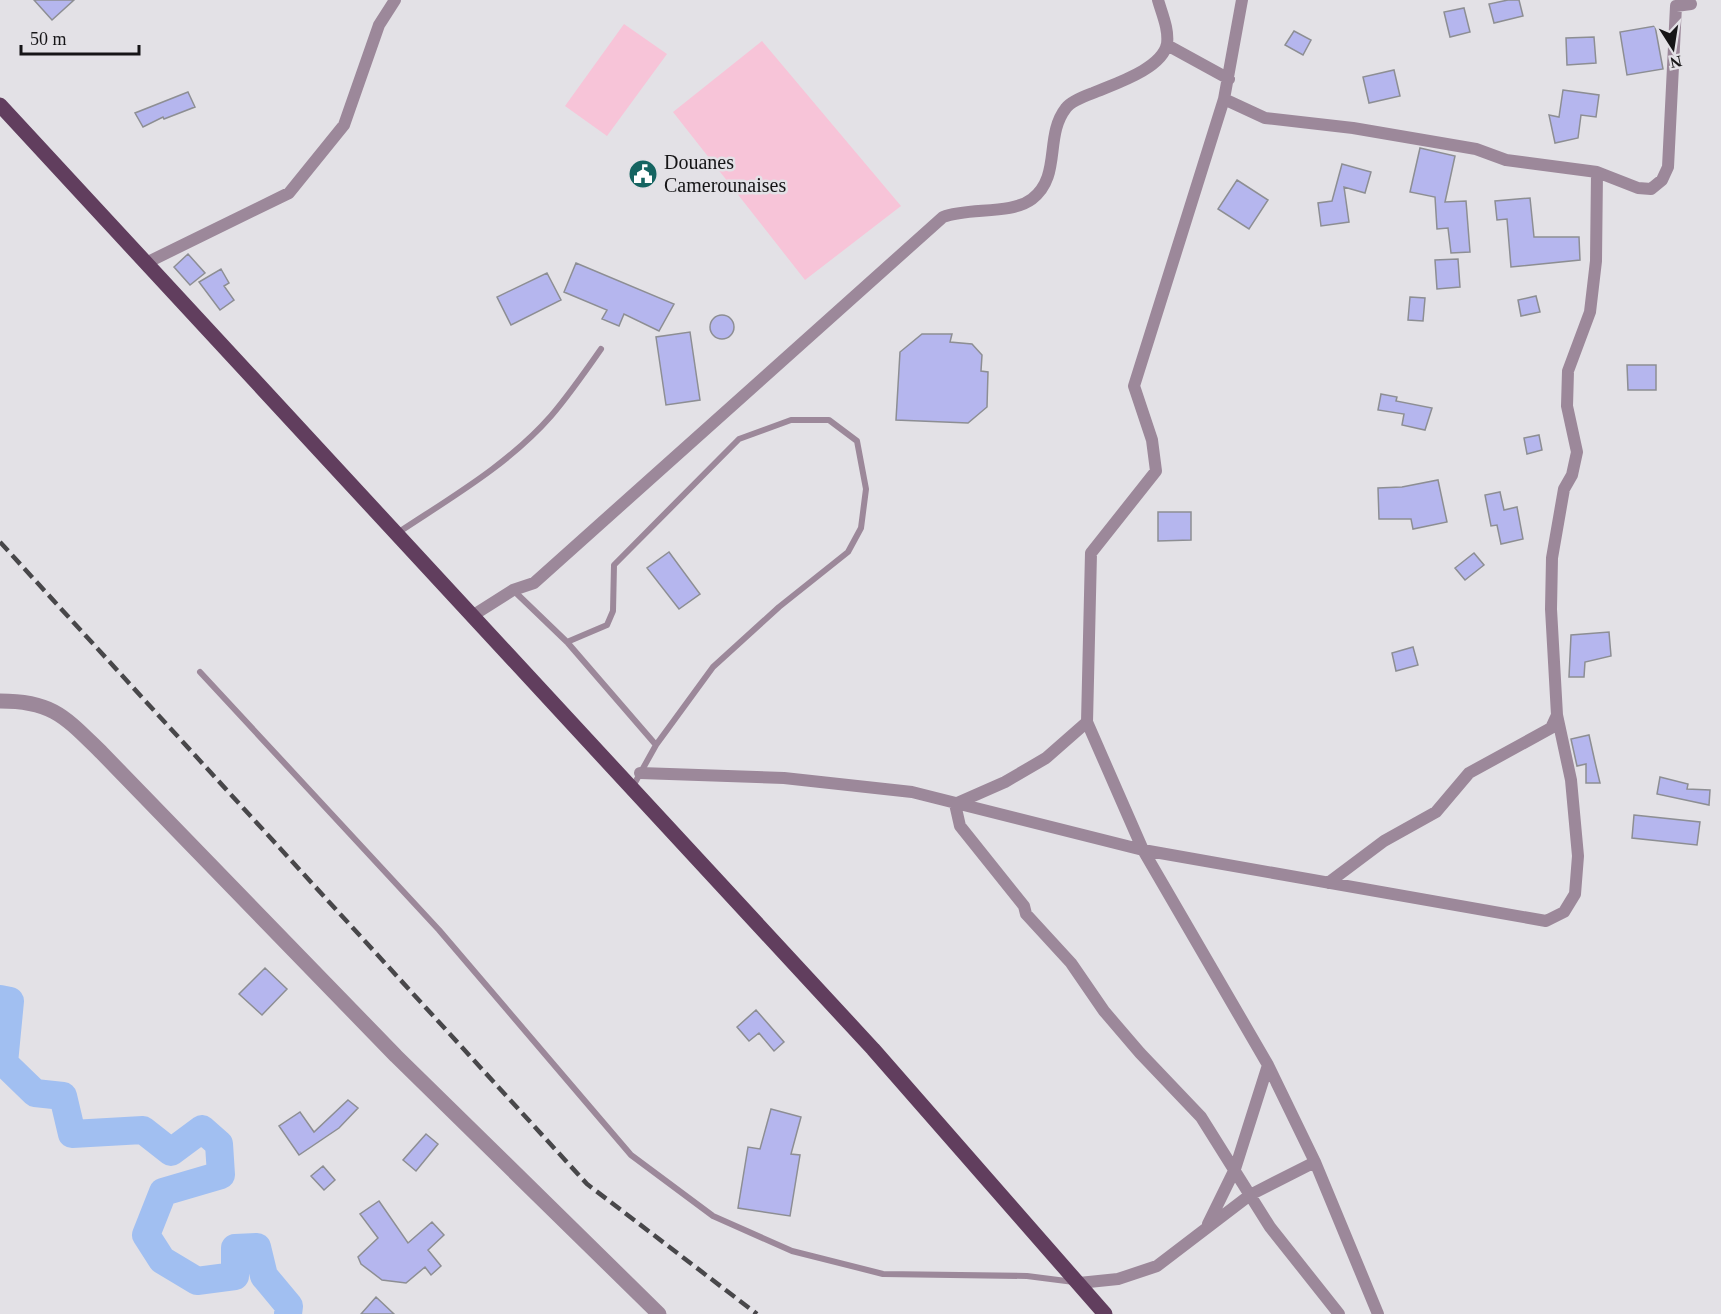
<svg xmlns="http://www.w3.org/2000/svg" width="1721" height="1314" viewBox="0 0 1721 1314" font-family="Georgia,serif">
  <rect width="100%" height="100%" fill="#e3e1e6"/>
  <path fill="#f7c4d8" d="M624 24 667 54 607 136 565 106Z
    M762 41 901 206 805 280 673 112Z"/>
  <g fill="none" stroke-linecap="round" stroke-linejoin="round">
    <path stroke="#a1bff1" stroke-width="28" d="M0 999 10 1001 4 1063 35 1093 63 1096 72 1134 143 1130 171 1152 202 1129 219 1144 221 1175 163 1192 146 1235 162 1260 197 1281 235 1276V1248L257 1247 264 1276 289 1306 288 1314"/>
  </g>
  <path fill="#b5b6ee" stroke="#8d8e93" stroke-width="1.5" d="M34 0H74L52 20Z
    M1508 0H1519L1523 16 1494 23 1489 4Z
    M1464 8 1470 32 1450 37 1444 12Z
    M1655 26 1663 69 1627 75 1620 32Z
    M1294 31 1311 40 1303 55 1285 45Z
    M1594 37 1596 63 1567 65 1566 38Z
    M1394 70 1400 96 1369 103 1363 77Z
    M1563 90 1599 95 1596 117 1581 115 1578 138 1555 143 1549 115 1559 117Z
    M188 92 195 107 164 119 163 117 143 127 135 113Z
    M1420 148 1455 156 1445 202 1466 201 1470 252 1451 253 1448 228 1437 229 1435 197 1410 192Z
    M1342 164 1371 172 1365 193 1344 187 1349 222 1321 226 1318 203 1332 201Z
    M1237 180 1268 200 1249 229 1218 209Z
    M1530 198 1534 237H1579L1580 260 1511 267 1507 219 1497 220 1495 201Z
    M188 254 205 273 190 285 174 267Z
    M1458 259 1460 287 1437 289 1435 260Z
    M576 263 674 304 659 331 624 314 619 326 602 319 607 310 564 292Z
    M221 269 229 283 224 286 234 300 220 310 199 282Z
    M547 273 561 300 511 325 497 297Z
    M1536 296 1540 312 1521 316 1518 300Z
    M1410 297 1425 298 1423 321 1408 320Z
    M710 327a12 12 0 1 1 24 0a12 12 0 1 1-24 0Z
    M690 332 700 400 666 405 656 337Z
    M922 334H952L950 342 972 344 982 355 981 371 988 372 987 407 968 423 896 420 900 352Z
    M1627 365H1656V390H1628Z
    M1381 394 1397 397 1396 401 1432 408 1425 430 1402 425 1404 414 1378 410Z
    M1539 435 1542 450 1527 454 1524 438Z
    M1438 480 1447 522 1413 529 1411 519H1379L1378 488 1402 487Z
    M1500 492 1504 510 1517 507 1523 539 1501 544 1497 525 1491 526 1485 495Z
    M1158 512H1191V540L1158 541Z
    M669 552 700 594 679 609 647 568Z
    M1474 553 1484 565 1465 580 1455 568Z
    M1609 632 1611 656 1585 662 1584 677H1569L1571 635Z
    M1413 647 1418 665 1396 671 1392 653Z
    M1589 735 1595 762 1600 783H1586V764L1577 766 1571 739Z
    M1660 777 1688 784 1687 789 1710 790 1709 805 1657 794Z
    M1634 815 1700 822 1697 845 1632 838Z
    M265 968 287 989 262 1015 239 994Z
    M756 1010 784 1042 774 1051 759 1033 749 1041 737 1027Z
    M348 1100 358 1108 339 1128 299 1155 279 1126 300 1112 314 1132Z
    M771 1109 801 1117 791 1154 800 1155 790 1216 738 1208 748 1147 760 1149Z
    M426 1134 438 1144 416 1171 403 1160Z
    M323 1166 335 1180 324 1190 311 1176Z
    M379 1201 408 1243 432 1222 444 1235 428 1250 441 1266 431 1275 425 1267 406 1283 382 1280 361 1264 358 1257 378 1238 360 1214Z
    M376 1297 394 1314H361Z"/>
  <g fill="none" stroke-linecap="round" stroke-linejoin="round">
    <path stroke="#9c889a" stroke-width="6" d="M396 534C450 498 508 465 551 416 569 395 585 372 601 349
      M513 590 567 642 656 745
      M567 642 607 625 613 611 614 565 739 439 791 420H829L857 441 866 489 861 528 848 552 779 607 713 667 656 745 632 788
      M200 672 439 930 631 1155 713 1216 792 1251 883 1274 1027 1276 1074 1282"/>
    <path stroke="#9c889a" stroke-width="12" d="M1242 0 1224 99 1134 386 1152 440 1156 471 1091 553 1087 722 1143 850 1268 1065 1315 1162 1378 1314
      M1167 45 1229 79
      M1224 99 1265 118 1353 128 1476 149 1506 160 1597 172 1638 188 1651 189 1662 180 1668 167 1676 6 1691 4
      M146 263 289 193 344 125 379 25 395 0
      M472 616 513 590 534 583 943 217C968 207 1011 215 1032 199 1062 176 1044 136 1066 108 1071 101 1085 96 1093 93 1114 84 1162 69 1167 44 1169 29 1162 14 1158 0
      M1087 722 1046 758 1005 782 955 804 960 826 1024 906 1026 914 1071 963 1104 1011 1140 1053 1201 1117 1270 1227 1339 1314
      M640 773 784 778 912 792 1143 850 1546 921 1564 912 1575 894 1578 856 1571 780 1557 715 1551 609 1552 558 1564 489 1572 475 1577 452 1567 406 1568 371 1590 312 1596 261 1597 172
      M1328 883 1384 841 1436 812 1469 773 1551 728 1557 715
      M1208 1224 1235 1169 1268 1065
      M1079 1283 1118 1279 1157 1266 1250 1195 1315 1162"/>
    <path stroke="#9c889a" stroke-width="15" d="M0 701C53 701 65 717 101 752L396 1056 659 1314"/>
    <path stroke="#613e5e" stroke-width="15" d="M0 105 873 1049 1105 1314"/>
    <path stroke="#48474a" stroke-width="4.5" stroke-dasharray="12 6" stroke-linecap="butt" d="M0 542 587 1184 757 1314"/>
  </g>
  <defs>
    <g id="civic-disc" transform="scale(1.5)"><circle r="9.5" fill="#156461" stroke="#e3e1e6"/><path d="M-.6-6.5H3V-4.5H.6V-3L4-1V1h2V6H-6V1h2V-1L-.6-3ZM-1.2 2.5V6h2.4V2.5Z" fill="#fff"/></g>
  </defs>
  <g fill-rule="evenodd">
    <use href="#civic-disc" x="643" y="174"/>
  </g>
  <g text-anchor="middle" stroke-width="5" stroke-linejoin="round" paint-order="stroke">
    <g font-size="20" fill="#161517" stroke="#e3e1e6" text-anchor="start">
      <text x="664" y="169">Douanes<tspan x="664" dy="23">Camerounaises</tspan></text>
    </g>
  </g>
  <g transform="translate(1673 48) rotate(168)" stroke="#e3e1e6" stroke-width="4.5" paint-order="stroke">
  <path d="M0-4.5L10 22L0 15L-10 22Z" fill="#161517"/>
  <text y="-9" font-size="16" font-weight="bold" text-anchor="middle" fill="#161517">N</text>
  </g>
  <path d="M21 45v9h118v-9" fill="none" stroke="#161517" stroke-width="3"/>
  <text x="30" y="45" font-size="18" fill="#161517" stroke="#e3e1e6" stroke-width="4.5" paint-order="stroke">50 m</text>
</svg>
